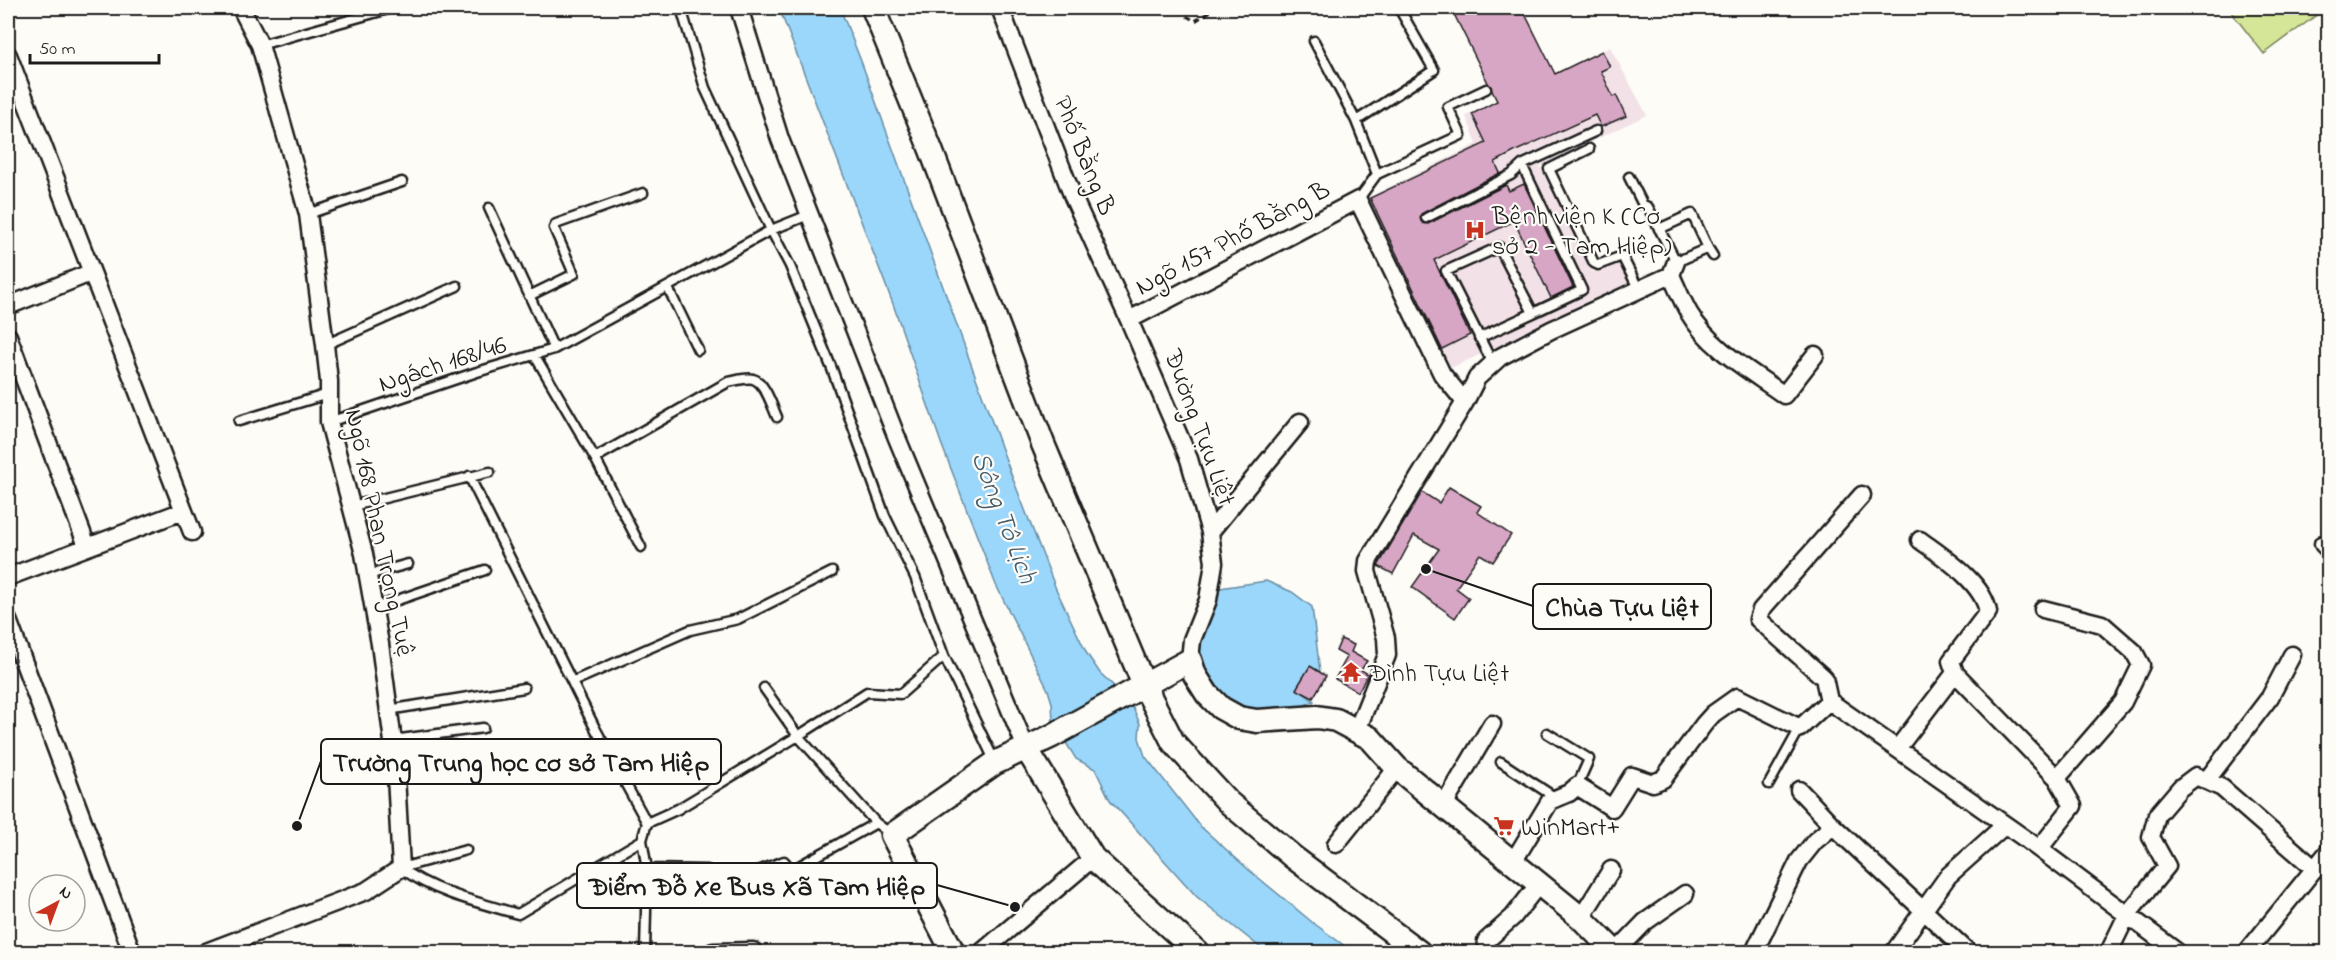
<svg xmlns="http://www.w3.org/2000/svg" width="2336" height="960" viewBox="0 0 2336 960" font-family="'Indie Flower',sans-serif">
  <rect width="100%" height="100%" fill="#fdfcf7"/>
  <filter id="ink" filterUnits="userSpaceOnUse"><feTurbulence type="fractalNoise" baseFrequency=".0167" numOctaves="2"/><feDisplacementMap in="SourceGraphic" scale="12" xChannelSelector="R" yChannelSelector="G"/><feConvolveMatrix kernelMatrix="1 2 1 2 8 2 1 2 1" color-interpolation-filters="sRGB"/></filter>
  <g filter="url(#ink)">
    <path fill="#f2e2e8" d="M1610 47 1647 115 1540 166 1593 272 1620 261 1632 286 1444 371 1363 200 1477 144 1466 116Z"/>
    <path fill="#d5e699" stroke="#78815a" stroke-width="1.5" d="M2228 8H2326L2264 54Z"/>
    <path fill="#9ad7fb" stroke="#688ca2" stroke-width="1.5" d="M779 8H840L861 61 1011 474 1056 589 1087 654 1100 673 1116 688 1133 708 1140 724 1139 738 1145 756 1200 826 1249 870 1312 922 1353 952H1266L1197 897 1110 800 1095 769 1076 759 1053 722 1052 703 1048 690 996 585 941 443 893 304Z
      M1266 581 1292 592 1312 607 1320 672 1313 668 1299 690 1314 701 1291 711 1239 716 1201 677 1197 640 1220 588Z"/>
    <path fill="#d7a6c4" stroke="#1c1c1c" stroke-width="1.5" d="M1451 8H1522L1555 74 1602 51 1610 67 1601 71 1613 97 1616 95 1626 116 1601 127 1595 115 1516 151 1495 162 1500 173 1421 214V221L1428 224 1506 185 1509 191 1524 184 1573 287 1551 298 1514 221 1434 260 1470 335 1442 349 1370 198 1486 143 1472 114 1497 101Z
      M1449 487 1481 506 1477 512 1511 535 1493 562 1480 554 1456 588 1469 598 1455 618 1412 587 1439 549 1414 535 1393 574 1378 566 1422 492 1439 503Z
      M1341 639 1354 645 1351 652 1367 661 1361 670 1368 674 1358 692 1335 679 1347 657 1336 651Z
      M1310 666 1326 676 1313 698 1296 689Z"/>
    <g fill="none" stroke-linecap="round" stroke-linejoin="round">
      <g stroke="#1c1c1c" stroke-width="13">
        <path id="lane" d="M681 8 705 88 771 230 790 266 832 369 885 516 915 577 944 656 995 762
          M1314 41 1356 121
          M260 45 392 8
          M1589 149 1549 169 1594 263 1598 265 1622 256 1639 290
          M1522 165 1582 290 1533 313
          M1377 174 1461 135 1448 107 1486 89
          M1629 177 1643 205 1648 207C1657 225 1667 243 1676 262L1708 248 1692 214 1659 229
          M1358 200 1377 174 1356 121 1434 70 1400 10 1406 8
          M489 208 554 349
          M308 214 402 182
          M1426 218 1511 175 1522 165 1596 131
          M1708 248 1713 256
          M668 288 698 350
          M529 296 574 274 554 228 556 224 643 193
          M1479 338 1533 313 1499 247 1446 271 1493 364
          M325 345 457 286
          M535 356 595 458 641 547
          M239 421 328 394
          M329 422 477 372 554 349 771 230 811 214
          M595 458 728 382C736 381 746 377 753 379 765 382 772 406 777 417
          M469 476 595 728 647 823
          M352 506 490 472
          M368 575 408 564
          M374 608 485 570
          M572 682 690 630 738 619 832 572
          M764 688 798 736 867 692 901 694 944 656
          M388 710 524 688
          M1547 733 1589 759 1577 786
          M393 740 483 728
          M1501 762 1556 798
          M1769 784 1800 728
          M642 840 647 869 645 952
          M401 868C435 893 477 902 518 914L642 840 647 823 678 809 798 736 876 823 892 835
          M401 868 466 850
          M647 869 707 870 714 888 784 861 792 870 876 823"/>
      </g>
      <g stroke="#1c1c1c" stroke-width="21">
        <path id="street" d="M739 8 780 139 897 438 1026 748
          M1000 8 1073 197 1129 320 1189 459 1210 532 1214 563 1208 600 1192 640 1190 660
          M8 55 192 532
          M1676 262 1671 275C1677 288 1682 301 1689 313 1710 349 1751 371 1784 395L1815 355
          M8 306 90 273
          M1129 320 1358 200 1442 374 1465 402
          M8 336 87 546
          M1862 495 1761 610 1758 619 1824 678 1829 701 2027 840 2177 952
          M1210 532 1300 422
          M1920 540C1943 557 1983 582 1988 612L1951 661 1955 673 2057 778 2073 806 2039 849
          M2323 544 2328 549
          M8 577 183 511
          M2043 609 2102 624 2134 652 2141 665 2123 702 2057 778
          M8 620 132 952
          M1357 730 1387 655 1386 638 1367 571 1368 561 1465 402 1477 378 1500 357 1551 330 1671 275
          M1897 749 1955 673
          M2206 781 2270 697 2292 655
          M1799 790 1833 826 1968 952
          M1444 805 1492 724
          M1336 844 1397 768
          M1513 862 1550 801 1569 793 1577 786 1612 808 1632 776 1653 783 1663 779 1704 724 1713 714 1737 697 1800 728 1829 701
          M1581 918 1611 870
          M1486 941 1513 917 1538 885
          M206 952 366 891 401 868 395 757 380 644 364 554 329 422V381L325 345 308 214 260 45 241 8
          M713 952 753 951
          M982 952 1093 858
          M1616 952 1645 922 1685 894
          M1754 952 1799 861 1815 841 1833 826
          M1894 952 1948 876 2005 825
          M2109 952 2127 915 2167 866 2151 837 2157 815 2180 788 2196 776 2222 788 2315 869
          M2247 952 2328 852"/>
      </g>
      <g stroke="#1c1c1c" stroke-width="27">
        <path id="secondary" d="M873 8 931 150 1043 444 1144 685 1173 742 1228 802 1293 857 1419 952
          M1026 748 1093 858 1197 952
          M953 952 892 835 995 763 1052 736 1190 660 1195 675 1207 694 1221 708 1239 718 1257 721 1317 717 1336 720 1370 738 1397 768 1581 918 1615 952"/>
      </g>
      <path stroke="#1c1c1c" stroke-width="3" stroke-dasharray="6 4.5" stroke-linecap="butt" d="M1180 8 1185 15 1195 21 1216 8"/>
      <use href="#lane" stroke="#fdfcf7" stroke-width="8"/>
      <use href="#street" stroke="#fdfcf7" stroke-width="16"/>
      <use href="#secondary" stroke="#fdfcf7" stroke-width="22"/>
    </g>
  </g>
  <defs>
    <g id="hospital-bare" transform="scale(1.62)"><path d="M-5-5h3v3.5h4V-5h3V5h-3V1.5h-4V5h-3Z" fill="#c8321e" stroke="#fdfcf7" stroke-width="2.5" paint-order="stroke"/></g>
    <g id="temple-bare" transform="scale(1.62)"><path d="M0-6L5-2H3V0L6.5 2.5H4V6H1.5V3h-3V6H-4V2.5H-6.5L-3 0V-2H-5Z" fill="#c8321e" stroke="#fdfcf7" stroke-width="2.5" paint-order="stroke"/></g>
    <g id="supermarket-bare" transform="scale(1.62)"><path d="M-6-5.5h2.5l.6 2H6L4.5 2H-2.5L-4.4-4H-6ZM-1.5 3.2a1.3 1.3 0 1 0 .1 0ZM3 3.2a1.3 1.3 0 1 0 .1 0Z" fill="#c8321e" stroke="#fdfcf7" stroke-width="2.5" paint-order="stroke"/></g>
  </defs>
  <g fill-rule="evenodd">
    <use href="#hospital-bare" x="1475" y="230"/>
    <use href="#temple-bare" x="1351" y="672"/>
    <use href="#supermarket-bare" x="1504" y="826"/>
  </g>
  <g text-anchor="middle" stroke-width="4.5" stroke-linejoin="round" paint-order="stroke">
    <g font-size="26" fill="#1c1c1c" stroke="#fdfcf7">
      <text transform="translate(1086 155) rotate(68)" y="9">Phố Bằng B</text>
      <text transform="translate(1232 237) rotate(-28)" y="9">Ngõ 157 Phố Bằng B</text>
      <text transform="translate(442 363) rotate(-18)" y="9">Ngách 168/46</text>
      <text transform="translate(1201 427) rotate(70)" y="9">Đường Tựu Liệt</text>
      <text transform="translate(381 533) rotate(78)" y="9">Ngõ 168 Phan Trọng Tuệ</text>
    </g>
    <g font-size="26" fill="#1c1c1c" stroke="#fdfcf7" text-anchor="start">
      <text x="1492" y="224">Bệnh viện K (Cơ<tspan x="1492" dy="30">sở 2 - Tam Hiệp)</tspan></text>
      <text x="1368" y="681">Đình Tựu Liệt</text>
      <text x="1521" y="835">WinMart+</text>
    </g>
    <g font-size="27" font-style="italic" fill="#485d6a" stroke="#fdfcf7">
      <text transform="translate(1005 517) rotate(69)" y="9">Sông Tô Lịch</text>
    </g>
  </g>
  <path fill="none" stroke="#1c1c1c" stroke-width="2" d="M1426 569L1533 606M297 826L321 761M1015 907L937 885"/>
  <g fill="#1c1c1c" stroke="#fdfcf7" stroke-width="2">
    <circle cx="1426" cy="569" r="6"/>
    <circle cx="297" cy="826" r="6"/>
    <circle cx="1015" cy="907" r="6"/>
  </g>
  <g fill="#fdfcf7" stroke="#1c1c1c" stroke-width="2">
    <rect x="1533" y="584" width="178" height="45" rx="6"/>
    <rect x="321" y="739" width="400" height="45" rx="6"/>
    <rect x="577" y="863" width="360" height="45" rx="6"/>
  </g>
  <g font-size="27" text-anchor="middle" font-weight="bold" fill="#1c1c1c">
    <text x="1622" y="616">Chùa Tựu Liệt</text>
    <text x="521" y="771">Trường Trung học cơ sở Tam Hiệp</text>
    <text x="757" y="895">Điểm Đỗ Xe Bus Xã Tam Hiệp</text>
  </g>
  <rect width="2336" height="960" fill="none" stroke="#fdfcf7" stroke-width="30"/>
  <rect x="15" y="15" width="2306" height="930" fill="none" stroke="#1c1c1c" stroke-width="2" filter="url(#ink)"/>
  <g transform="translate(57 903) rotate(41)"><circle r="28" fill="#fdfcf7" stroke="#a3a29f" stroke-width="1.5"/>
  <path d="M0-4.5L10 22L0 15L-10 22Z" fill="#c8321e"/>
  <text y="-9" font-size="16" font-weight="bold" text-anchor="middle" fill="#1c1c1c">N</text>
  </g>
  <path d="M30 54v9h129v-9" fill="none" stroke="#1c1c1c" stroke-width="3"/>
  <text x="39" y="54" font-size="18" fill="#1c1c1c" stroke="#fdfcf7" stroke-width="4.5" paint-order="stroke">50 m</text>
</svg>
